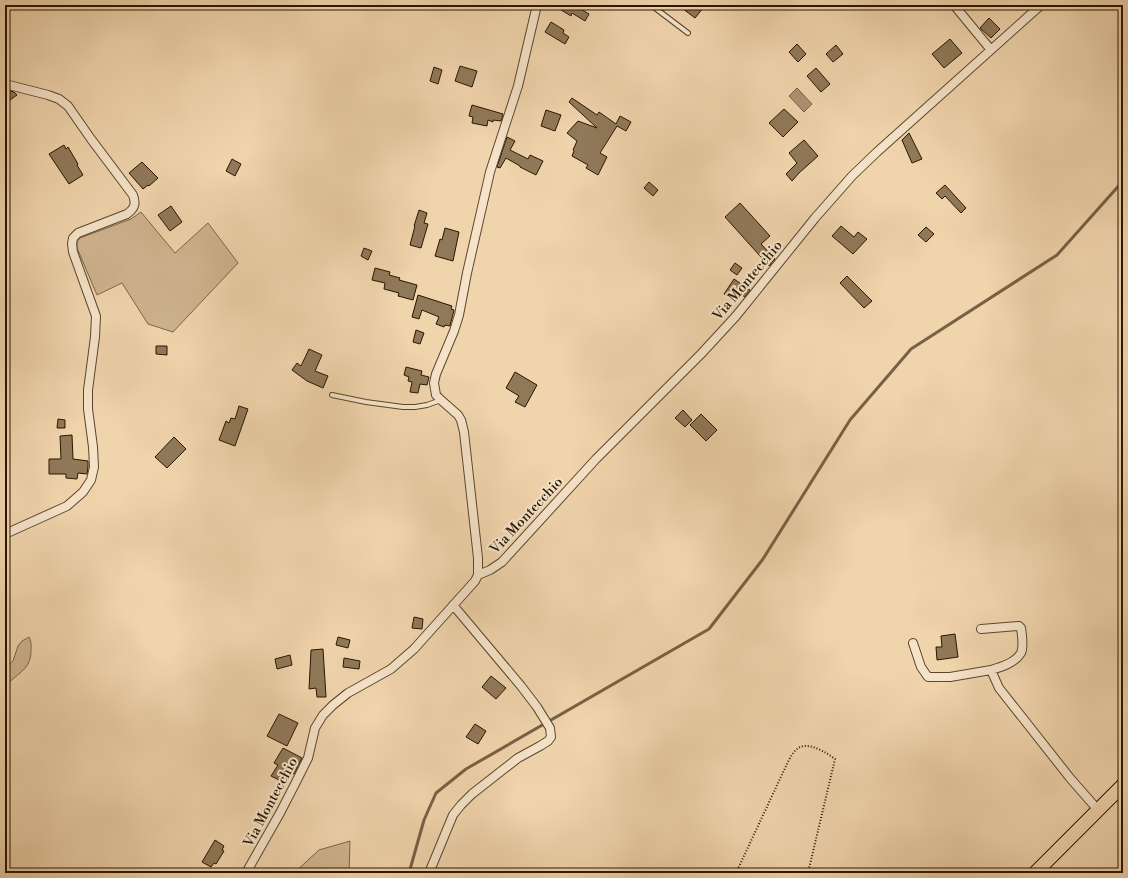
<svg xmlns="http://www.w3.org/2000/svg" width="1128" height="878" viewBox="0 0 1128 878" font-family="'Libre Bodoni',serif">
  <rect width="100%" height="100%" fill="#f0d4ac"/>
  <filter id="stains"><feTurbulence type="fractalNoise" baseFrequency=".005" numOctaves="4"/><feColorMatrix values="0 0 0 0 .2 0 0 0 0 .09 0 0 0 0 .02 0 0 0 .5 -.17"/></filter>
  <radialGradient id="worn" r=".72"><stop offset=".6" stop-color="#630" stop-opacity="0"/><stop offset="1" stop-color="#630" stop-opacity=".3"/></radialGradient>
  <path fill="#ceb48f" stroke="#7c6548" d="M141 212 175 253 208 223 238 263 173 332 148 324 122 283 97 295 77 248V242L80 238 131 219Z
    M29 637C32 643 31 646 31 653 30 671 15 674 5 687V668L13 661 18 646 22 641Z
    M350 841 349 873H294L319 850Z"/>
  <path fill="#ac9372" stroke="#786144" d="M797 88 812 104 804 112 789 96Z"/>
  <g fill="none" stroke-linecap="round" stroke-linejoin="round">
    <path stroke="#786144" stroke-width="3" d="M409 873 424 820 436 793 466 769 709 629 763 559 850 420 911 349 1057 255 1123 181"/>
  </g>
  <path fill="#907959" stroke="#291600" d="M553 5H578L577 7 589 14 585 21 572 13 571 16Z
    M678 5H699L703 8 695 18Z
    M989 18 1000 29 991 38 980 28Z
    M551 22 564 30 563 33 569 37 565 44 545 32Z
    M950 39 962 53 944 68 932 54Z
    M797 44 806 54 798 62 789 52Z
    M836 45 843 54 833 62 826 54Z
    M460 66 477 71 472 87 455 81Z
    M434 67 442 70 438 84 430 81Z
    M816 68 830 84 821 92 807 76Z
    M7 90 14 92 17 95 10 100 5 94V92Z
    M572 98 597 115 599 112 616 124 620 116 631 122 626 131 617 126 600 153 607 157 598 175 586 168 588 165 572 156 574 151 573 150 577 141 567 133 578 121 597 128 569 102Z
    M472 105 503 114 501 121 493 120V122L488 120 487 126 472 123 473 117 469 116Z
    M784 109 798 122 783 137 769 123Z
    M546 110 561 115 555 131 541 126Z
    M909 133 922 159 912 163 902 140Z
    M507 137 515 141 510 150 528 159 530 155 543 161 536 175 520 167V166L506 158 500 168 497 167Z
    M804 140 818 156 799 173 792 181 786 174 797 163 789 153Z
    M64 145 66 149 68 147 78 164 77 165 83 175 69 184 49 154Z
    M232 159 241 164 235 176 226 171Z
    M142 162 158 178 149 186 148 185 143 189 129 173Z
    M649 182 658 190 653 196 644 188Z
    M945 185 966 208 961 213 945 196 942 199 936 193Z
    M740 203 770 236 761 244 775 259 769 266 725 217Z
    M171 206 182 222 170 231 158 215Z
    M419 210 427 213 424 223 428 224 421 248 410 245 415 226H414Z
    M841 226 854 237 858 232 867 239 853 254 832 236Z
    M926 227 934 234 926 242 918 235Z
    M445 228 459 232 453 261 435 256 440 239 442 240Z
    M364 248 372 251 368 260 361 256Z
    M735 263 742 268 737 275 730 270Z
    M375 268 390 272 389 275 400 278 399 280 417 285 413 300 398 296 399 293 384 289 385 283 372 280Z
    M847 276 872 301 864 308 840 283Z
    M734 279 750 290 745 297 737 292 732 300 724 294Z
    M418 295 452 306 451 309 454 310 450 326 445 325 444 327 436 324 439 317 422 310 419 319 412 317Z
    M416 330 424 333 420 344 413 342Z
    M156 346H167V355L156 354Z
    M309 349 322 355 315 371 328 376 323 388 307 381 292 370 297 363 301 366Z
    M406 367 422 371 421 375 429 377 427 385 420 384 418 393 410 392 412 382 408 381 409 377 404 375Z
    M515 372 537 385 525 407 515 402 519 396 506 388Z
    M239 406 248 409 235 446 219 440 226 421 229 423 231 418 235 419Z
    M683 410 692 420 685 427 675 418Z
    M701 414 717 430 706 441 690 425Z
    M58 419 65 420V428H57Z
    M72 435 73 459 88 461V467L87 474 78 473 77 479 66 478V474H49V459H61L60 436Z
    M174 437 186 449 167 468 155 457Z
    M414 617 423 619 422 629 412 628Z
    M955 634 958 657 937 660 936 647H942L941 636Z
    M338 637 350 640 348 648 336 645Z
    M323 649 326 697H317L316 688 309 689 311 650Z
    M290 655 292 665 277 669 275 659Z
    M344 658 360 661 359 669 343 667Z
    M491 676 506 688 496 699 482 687Z
    M279 714 298 723 287 746 267 736Z
    M475 724 486 731 478 744 466 737Z
    M283 748 302 758 294 774 291 773 286 781 284 779 283 782 271 776 278 765 274 763Z
    M215 840 224 846 222 850 224 851 216 864 214 863 211 867 202 862Z"/>
  <g fill="none" stroke-linecap="round" stroke-linejoin="round">
    <g stroke="#5b462b" stroke-width="6">
      <path id="lane" d="M651 5 688 33
        M332 395 366 402 403 407H415L427 405 441 400"/>
    </g>
    <g stroke="#5b462b" stroke-width="10">
      <path id="street" d="M954 5 991 50
        M5 84 48 95 59 99 68 106 91 139 133 195C136 204 135 208 127 214L78 233 73 238 72 244 73 252 96 316 95 337 88 390V409L93 447 94 467 91 480 83 492 67 506 5 534
        M478 575 490 570 502 562 596 459 701 354 736 316 815 218 852 176 877 152 1041 5
        M981 629 1019 626 1021 628C1022 635 1024 646 1021 653 1015 663 1001 667 991 670
        M913 643 921 667 928 677H950L991 670 999 688 1070 778 1098 810
        M246 873 280 813 295 784 308 758 315 728 323 715 333 705 348 693 391 669 414 649 475 581 478 575V558L464 432 461 420 458 415 441 400 436 395 434 383 436 374 454 331 459 315 467 273 490 172 518 86 537 5
        M429 873 453 815 461 805 472 794 518 758 540 746 548 741 551 737 550 728 537 707 521 686 453 605"/>
    </g>
    <g stroke="#291600" stroke-width="15">
      <path id="primary" d="M1035 873 1123 785"/>
    </g>
    <path stroke="#291600" stroke-width="2" stroke-dasharray="1 2" stroke-linecap="butt" d="M736 873 786 766C789 760 792 753 797 749 807 740 827 753 835 759L808 873"/>
    <use href="#lane" stroke="#f5e3c9" stroke-width="4"/>
    <use href="#street" stroke="#f5e3c9" stroke-width="8"/>
    <use href="#primary" stroke="#f0d4ac" stroke-width="13"/>
  </g>
  <g text-anchor="middle" stroke-width="4" stroke-linejoin="round" paint-order="stroke">
    <g font-size="14" fill="#291600" stroke="#f5e3c9">
      <text transform="translate(747 280) rotate(-50)" y="5">Via Montecchio</text>
      <text transform="translate(526 515) rotate(-47)" y="5">Via Montecchio</text>
      <text transform="translate(270 802) rotate(-62)" y="5">Via Montecchio</text>
    </g>
  </g>
  <rect width="1128" height="878" fill="none" stroke="#f0d4ac" stroke-width="20"/>
  <rect x="6" y="6" width="1116" height="866" fill="none" stroke="#291600" stroke-width="2"/>
  <rect x="10" y="10" width="1108" height="858" fill="none" stroke="#291600"/>
  <rect width="100%" height="100%" filter="url(#stains)"/>
  <rect width="100%" height="100%" fill="url(#worn)"/>
</svg>
